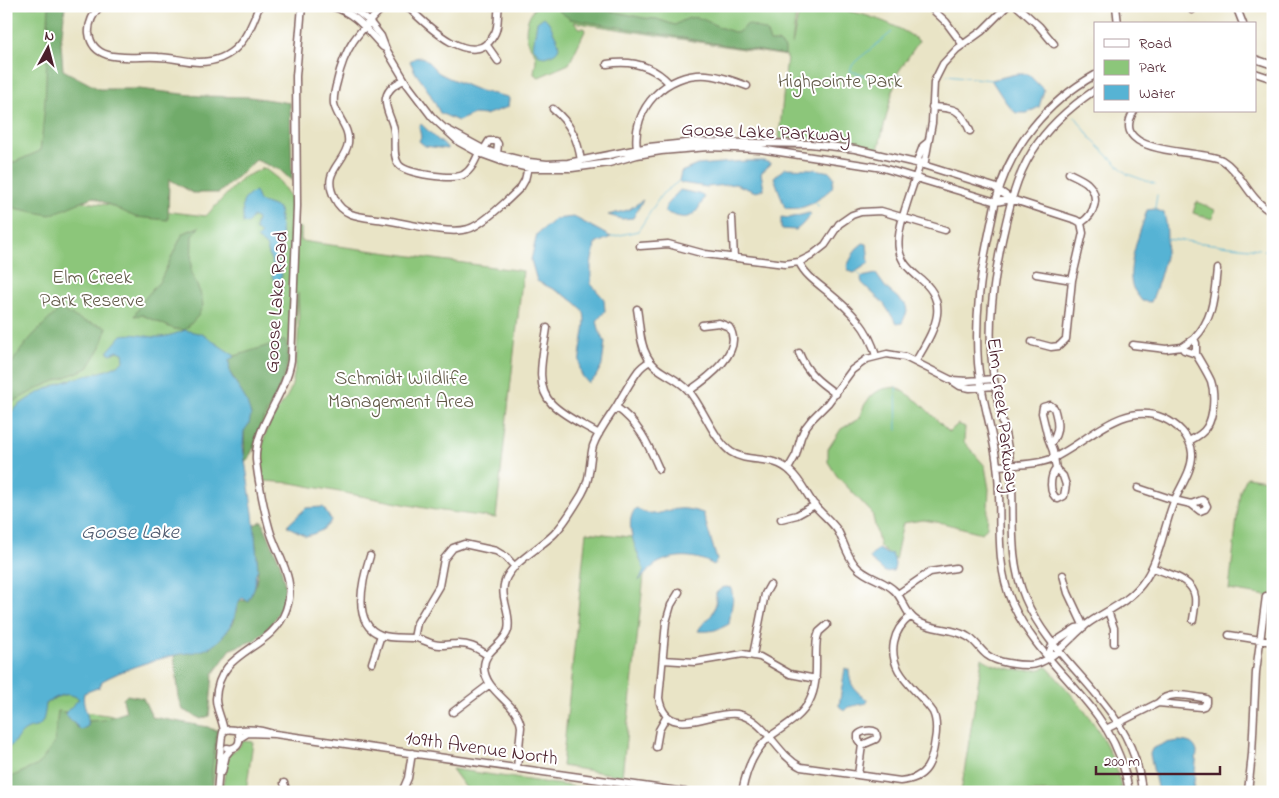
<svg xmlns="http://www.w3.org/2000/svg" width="1279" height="798" viewBox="0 0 1279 798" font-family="'Indie Flower',sans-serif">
  <rect width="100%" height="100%" fill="#fff"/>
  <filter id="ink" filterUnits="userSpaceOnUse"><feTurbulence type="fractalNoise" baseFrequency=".02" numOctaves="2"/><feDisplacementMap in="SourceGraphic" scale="10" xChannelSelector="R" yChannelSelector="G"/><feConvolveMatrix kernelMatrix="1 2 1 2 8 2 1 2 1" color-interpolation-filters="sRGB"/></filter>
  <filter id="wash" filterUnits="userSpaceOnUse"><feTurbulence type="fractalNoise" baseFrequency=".0096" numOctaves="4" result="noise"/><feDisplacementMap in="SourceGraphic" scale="20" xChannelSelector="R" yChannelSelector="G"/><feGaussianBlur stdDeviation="1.12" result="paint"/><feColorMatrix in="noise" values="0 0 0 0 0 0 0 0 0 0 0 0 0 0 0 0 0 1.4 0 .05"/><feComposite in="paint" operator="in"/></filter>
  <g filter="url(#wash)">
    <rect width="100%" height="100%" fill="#e9e4c6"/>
    <path fill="#8cc67a" stroke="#6b7252" d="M6 6H62L41 197 206 216 242 178 264 168 278 179 293 201 291 226 301 228V241L523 271 496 518 435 510 292 483 264 481C260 458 261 435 275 415 281 405 289 396 292 385 298 359 300 319 298 293L294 356 256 452 236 392 6 427Z
      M536 6H797L792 45 800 6C839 6 888 17 919 41L897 74 878 150 821 140 779 139 787 56 573 22 580 28H584L585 31 569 64 539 77 534 74C534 69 536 64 536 58 536 54 531 48 529 44 523 32 527 16 536 6Z
      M1198 202 1215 210 1212 219 1193 213 1196 203Z
      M896 387 919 402 949 432 958 424 965 427 964 442 985 466 989 489 987 527 982 533 943 523 923 520 903 523 895 560 880 547 872 513 837 476 828 462V449L841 429 860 418C861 407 870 395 880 390 884 388 891 388 896 387Z
      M1247 477 1273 481V597L1229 590 1240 491Z
      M586 532 648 539 622 776 562 766Z
      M982 658C996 669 1030 674 1047 667 1082 706 1112 738 1122 792H961Z
      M68 694 74 695 79 699 69 710 219 730V745L212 792H6V745L46 704 56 697Z
      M242 741 253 742 246 792H221L229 754 240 746Z
      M452 769 584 788 583 792H469Z"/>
    <path fill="#71ab6a" stroke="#5e654a" d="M49 6H65L61 43 63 70 99 89H139L200 96 251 97 290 103 292 181 280 170 256 160 219 193H193L169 179 168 220 135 217 93 197 50 215 14 208C6 193 2 181 10 164L40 151C47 104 46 54 49 6Z
      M557 6H595L597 8 644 18 657 19 675 25C693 14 697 16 715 25 722 29 730 30 737 33L748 24 766 31 770 42H778L785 48V55L570 19 559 11Z
      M199 227 192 236 191 273 200 292 203 305 198 316 185 330 174 329 142 315 134 316 145 298 160 281 183 233Z
      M60 309 83 321 107 327 101 347 88 368 41 387 9 404C8 392 6 377 11 365 23 343 42 326 60 309Z
      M285 340C296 365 271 402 261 424 255 437 255 452 245 463L244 430 249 424 235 380 230 373 228 360 235 356Z
      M262 521 280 563 285 587 282 607 270 626 255 640 231 649 213 674 209 716 201 719 183 710 179 698 174 655 193 652 224 635 234 622 239 600 248 601 256 584 258 569 254 525Z
      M127 695 143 698 152 717 208 727 217 732 212 768V792H6V779L38 765 54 744 58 711 66 712 65 715 78 728 88 726 89 721 103 720 126 712 123 699Z"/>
    <path fill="#56b3d4" stroke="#506980" d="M544 17C551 23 551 28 555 35 562 48 560 53 544 57L538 54 533 47 537 22Z
      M420 57 424 58 439 73 449 78 480 91 508 97 509 99 508 107 485 115 474 114 458 121 440 113 429 92 415 72 410 61 415 58Z
      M1016 74H1028L1044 90 1039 107 1027 113H1016C1005 104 999 91 991 80Z
      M421 124 437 139 447 147V149L425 146 419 141 421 137 419 127Z
      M746 161H765L771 164 761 173 764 189 756 192 735 184 707 187 681 183 679 181 681 172 697 165Z
      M785 168 815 169 830 172 834 177 832 188C817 201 806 211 785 208L774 177Z
      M680 190 703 195 704 198C694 220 687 221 665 212L667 204Z
      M255 191 259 201 279 208 282 239 276 256 282 275 278 285 272 277 274 269 266 246 257 238 261 234 255 229 257 219 253 216 248 224 243 223C244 204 237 203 255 191Z
      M643 200 633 218 621 219 608 215 628 210Z
      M1155 209 1164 213C1172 243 1162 274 1151 302L1142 301C1139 297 1135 292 1133 288 1125 268 1141 230 1147 210Z
      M809 213 811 214 802 225 796 230 781 229V217L789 218Z
      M574 217 611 237 595 244 591 265V284L604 299 605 311 597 321 600 333 605 342 602 365 595 378 588 383C586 380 582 377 581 373 575 359 590 322 583 311 575 298 550 288 537 281L531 260 537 234 555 219Z
      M863 243 867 244 869 263 854 273 849 271 847 266 856 249Z
      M876 274 886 288 906 305 907 312 902 323 897 324 884 304 862 283 861 279 862 277Z
      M185 330 202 334 235 356 229 360 230 373 246 400 251 415 249 424 244 431 243 447 253 513 258 569C254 575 256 579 255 585 254 590 250 596 248 601L242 598C236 604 236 612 234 619 232 627 222 638 215 644 202 654 186 652 171 656 147 662 124 669 102 681L100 687 84 693C81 705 90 715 88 726L81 730 65 715 66 712 79 699C68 690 55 697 46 704 43 738 34 720 20 735 14 741 14 745 6 749V418C21 399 50 386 73 379 90 374 110 372 124 361L123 353 118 351 111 354 107 352 122 335C134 333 143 336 154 337 165 338 175 334 185 330Z
      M323 507 331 520C326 530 317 533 306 536L287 526 306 508Z
      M636 508C658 520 659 510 679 509 686 508 696 511 703 513L717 560 714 565C697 555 677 554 660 562 652 565 645 575 639 581L644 570C638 552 622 524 636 508Z
      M878 549 887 554 891 553C894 560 897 564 893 571L885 572 871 560 870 557Z
      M726 587 731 588 733 598 729 624C718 630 711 632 698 631 701 625 705 622 709 618 716 611 716 602 716 593L722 588Z
      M845 668 849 670C850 687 855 690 867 700V703L848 707 844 711 839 706Z
      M1179 741C1188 742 1194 742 1197 752L1193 792H1158L1150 754 1152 749 1165 743Z"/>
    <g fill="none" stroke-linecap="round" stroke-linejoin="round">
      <path stroke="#56b3d4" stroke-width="1" d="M947 75 991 80
        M882 78 867 76 850 71 852 66 856 61 892 32
        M886 78H891L901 75
        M1075 116 1092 140 1127 174 1155 184
        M815 201 818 206
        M1155 208 1157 195
        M611 237 638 231 662 194 679 181
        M1165 239 1259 249
        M1264 250 1273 251
        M857 272 863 278
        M896 387 897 430"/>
    </g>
  </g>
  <g filter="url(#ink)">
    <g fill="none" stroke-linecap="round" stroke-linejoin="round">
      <g stroke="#826461" stroke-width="9">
        <path id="minor" d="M100 6C93 14 88 22 89 33 93 66 135 55 158 57 172 57 186 62 199 62 235 62 249 36 259 6
          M331 6C357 14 366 29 383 47
          M347 6 359 13 369 21 381 36 386 49 407 84 432 117 459 142 479 153 504 162 529 168H572L609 163 637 155 661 151 708 147 760 149 883 168 996 202 1011 199
          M384 6C359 32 345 45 337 82 335 89 333 97 334 104 337 118 350 128 348 143 345 164 320 171 335 199 338 206 344 211 351 214 361 218 374 218 385 220 406 223 448 235 468 229 483 225 510 198 521 187L525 180 529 163
          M407 6C425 24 475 74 495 33 499 25 497 15 499 6
          M929 6 946 22 963 45
          M1017 6 1039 26 1054 44
          M1116 6 1118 24
          M1236 6 1243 24
          M1192 10 1196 6
          M486 44 498 61
          M1255 59 1273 65
          M607 64C631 60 652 65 669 83
          M1255 73 1273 79
          M1095 75C1047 102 1010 146 996 200 993 214 990 229 987 243 979 283 975 322 978 363 981 398 993 431 997 465 1003 512 993 559 1012 603 1033 649 1071 679 1099 718 1115 740 1125 766 1129 792
          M404 80C396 84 388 88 386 98 384 109 393 120 394 131 396 142 392 156 399 165 407 174 452 180 463 175 472 170 476 159 480 150
          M1095 90C1070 107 1048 126 1032 152 1015 179 1009 209 1002 240 993 284 987 327 993 372 997 404 1007 435 1011 467 1015 511 1007 556 1025 598 1056 671 1134 703 1142 792
          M932 107C955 108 961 109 970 131
          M553 109C570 123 578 139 581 161
          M1134 111C1106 157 1204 149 1222 160 1242 172 1248 200 1273 213
          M446 129 481 148 497 154 529 162 547 164 568 163 649 147 695 142 810 144 855 149 920 164 994 187 1011 199 1076 220 1081 223 1083 233 1072 280 1066 339 1059 346 1051 347 1032 342
          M484 149 489 141H496L498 144 497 154
          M637 149C631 108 667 72 707 75 721 76 734 81 747 86
          M920 164 925 161 932 123 934 82 943 64 957 49 982 31 1007 6
          M1069 173C1075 176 1082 179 1087 183 1101 196 1095 214 1081 223
          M732 218 734 258
          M640 246 668 244 705 254 785 264 799 262 811 256 825 245 839 224 852 215 861 212 881 211 945 230
          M799 262C805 275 817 283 828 292 850 310 869 328 876 356
          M1036 274 1072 280
          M637 309C640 324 639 342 647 356 655 373 676 376 688 390 703 407 713 439 731 452 749 464 773 454 791 472 802 482 807 496 816 507 823 515 832 522 838 531 844 542 846 554 855 565 865 578 883 579 895 591 904 600 905 614 917 621 932 631 953 627 968 637 976 641 980 650 987 655 997 663 1018 665 1029 665 1052 665 1073 633 1090 622 1108 610 1128 602 1142 584 1159 562 1163 530 1173 504 1179 488 1193 471 1192 453 1191 437 1177 424 1163 418 1121 400 1086 444 1051 459 1036 465 1014 465 997 466
          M547 328C544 352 533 385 552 404 565 417 584 425 599 434
          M1194 339C1214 318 1214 296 1217 269
          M1194 339 1196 343V354L1184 350 1182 347Z
          M1133 345 1166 349 1182 347
          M799 353C807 373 819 382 836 394
          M916 361C933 331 953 303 918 277 909 269 901 262 899 249 895 230 914 184 920 164L918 159 923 146 928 142
          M952 380 967 381 994 379
          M689 391C707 379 745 351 729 327L719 323 702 325
          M616 407C639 423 648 444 659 469
          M1189 441C1195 438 1203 434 1207 427 1214 416 1215 393 1211 381 1207 372 1201 363 1196 354
          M1051 443C1060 432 1058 421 1054 408L1050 405 1043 407 1042 413 1048 438 1053 451 1056 469 1063 476 1066 485 1064 496 1058 499C1048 494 1050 476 1056 469
          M788 469 796 455 801 437 805 428 812 419 828 403 852 370 867 359 887 354 905 357 951 380 960 386 970 388 995 386
          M1138 488 1174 500 1191 504 1202 500 1205 502 1207 506 1205 509 1200 511 1191 504
          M781 519 797 515 815 505
          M370 556C363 578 350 624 381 635 391 639 404 637 415 638 424 639 431 645 440 645 446 645 451 644 456 644 468 643 477 648 487 655
          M1152 567C1166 574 1193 578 1195 597 1196 604 1194 613 1193 620
          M1063 575 1068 593 1084 627
          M679 592 671 605 666 622 659 698C666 742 711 710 737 714 766 719 776 755 801 767L900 781C927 779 932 763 935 740 937 729 937 721 933 712 917 689 888 673 894 642 896 631 902 623 911 616
          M898 594 930 572 956 568
          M1108 611 1114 628V643
          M1229 635 1273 642
          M414 638 417 623 439 586 444 559 453 548 464 544 496 551 506 557 515 567
          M753 655 765 594 770 585
          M1047 658 1053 643 1076 628 1083 627
          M663 660 695 662 743 654 760 657 790 674 816 679
          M372 663 381 635
          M453 712 490 684
          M1106 729 1158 703C1169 690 1188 696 1203 698L1206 699V703L1204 706 1201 707 1158 703
          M224 732C223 720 216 710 216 699 218 648 271 652 286 610 297 582 280 560 271 534 265 515 258 480 256 460 254 426 286 395 291 360L297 206 296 76 302 6
          M240 738 248 733 275 734 685 792
          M656 747 659 730 667 716
          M227 748C236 750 241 744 239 735
          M517 768 521 727C518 702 485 693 484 667 484 650 504 645 508 630 512 613 499 598 505 581 511 563 540 548 554 534 565 523 574 507 582 494 591 479 589 462 593 446 598 432 608 419 616 407 623 395 630 382 638 371 641 367 645 364 650 361
          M222 772 226 755 231 749
          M858 775 862 745 858 740V735C861 731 871 729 876 732L877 737 876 739 862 745
          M284 783 287 792
          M217 792C218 784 221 735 223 732 228 727 233 731 238 730 250 729 258 729 270 733
          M402 792 408 778 412 753
          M742 792C746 770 754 749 772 735 786 725 800 718 809 702 820 681 814 660 817 638L819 632 827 625
          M1248 792 1252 754 1256 672 1266 596"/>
      </g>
      <use href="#minor" stroke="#fff" stroke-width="6"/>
    </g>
  </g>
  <g text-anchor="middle" stroke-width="4" stroke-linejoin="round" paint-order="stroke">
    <g font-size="20" fill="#615947" stroke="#fff">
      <text x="840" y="87">Highpointe Park</text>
      <text x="92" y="283">Elm Creek<tspan x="92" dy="23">Park Reserve</tspan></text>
      <text x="401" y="384">Schmidt Wildlife<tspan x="401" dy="23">Management Area</tspan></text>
    </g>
    <g font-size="20" fill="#4a1f2b" stroke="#fff">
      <text transform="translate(766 131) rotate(2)" y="7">Goose Lake Parkway</text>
      <text transform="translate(275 302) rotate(-86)" y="7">Goose Lake Road</text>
      <text transform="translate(1004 415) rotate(83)" y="7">Elm Creek Parkway</text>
      <text transform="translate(482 747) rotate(8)" y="7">109th Avenue North</text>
    </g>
    <g font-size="21" font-style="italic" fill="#4f5a6f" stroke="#fff">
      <text x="130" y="538">Goose Lake</text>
    </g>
  </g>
  <rect width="1279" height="798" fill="none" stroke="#fff" stroke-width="25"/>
  <rect x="1094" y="22" width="162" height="90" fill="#ffffff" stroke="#b7a5aa"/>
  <rect x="1104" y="39" width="25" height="8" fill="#ffffff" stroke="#b7a5aa"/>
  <text x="1139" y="48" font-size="15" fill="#4a1f2b">Road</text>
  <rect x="1104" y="60" width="25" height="15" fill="#8cc67a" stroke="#b7a5aa"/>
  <text x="1139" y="72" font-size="15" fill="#4a1f2b">Park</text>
  <rect x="1104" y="85" width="25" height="15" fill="#56b3d4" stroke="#b7a5aa"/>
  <text x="1139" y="98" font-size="15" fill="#4a1f2b">Water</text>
  <g transform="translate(48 48) rotate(7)" stroke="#ffffff" stroke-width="4" paint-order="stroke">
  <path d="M0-4L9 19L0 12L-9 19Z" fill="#4a1f2b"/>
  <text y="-8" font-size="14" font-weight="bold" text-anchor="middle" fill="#4a1f2b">N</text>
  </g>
  <path d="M1096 766v8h124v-8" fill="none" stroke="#4a1f2b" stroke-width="2.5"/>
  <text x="1104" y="766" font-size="15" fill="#4a1f2b" stroke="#ffffff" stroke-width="4" paint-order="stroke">200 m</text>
</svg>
